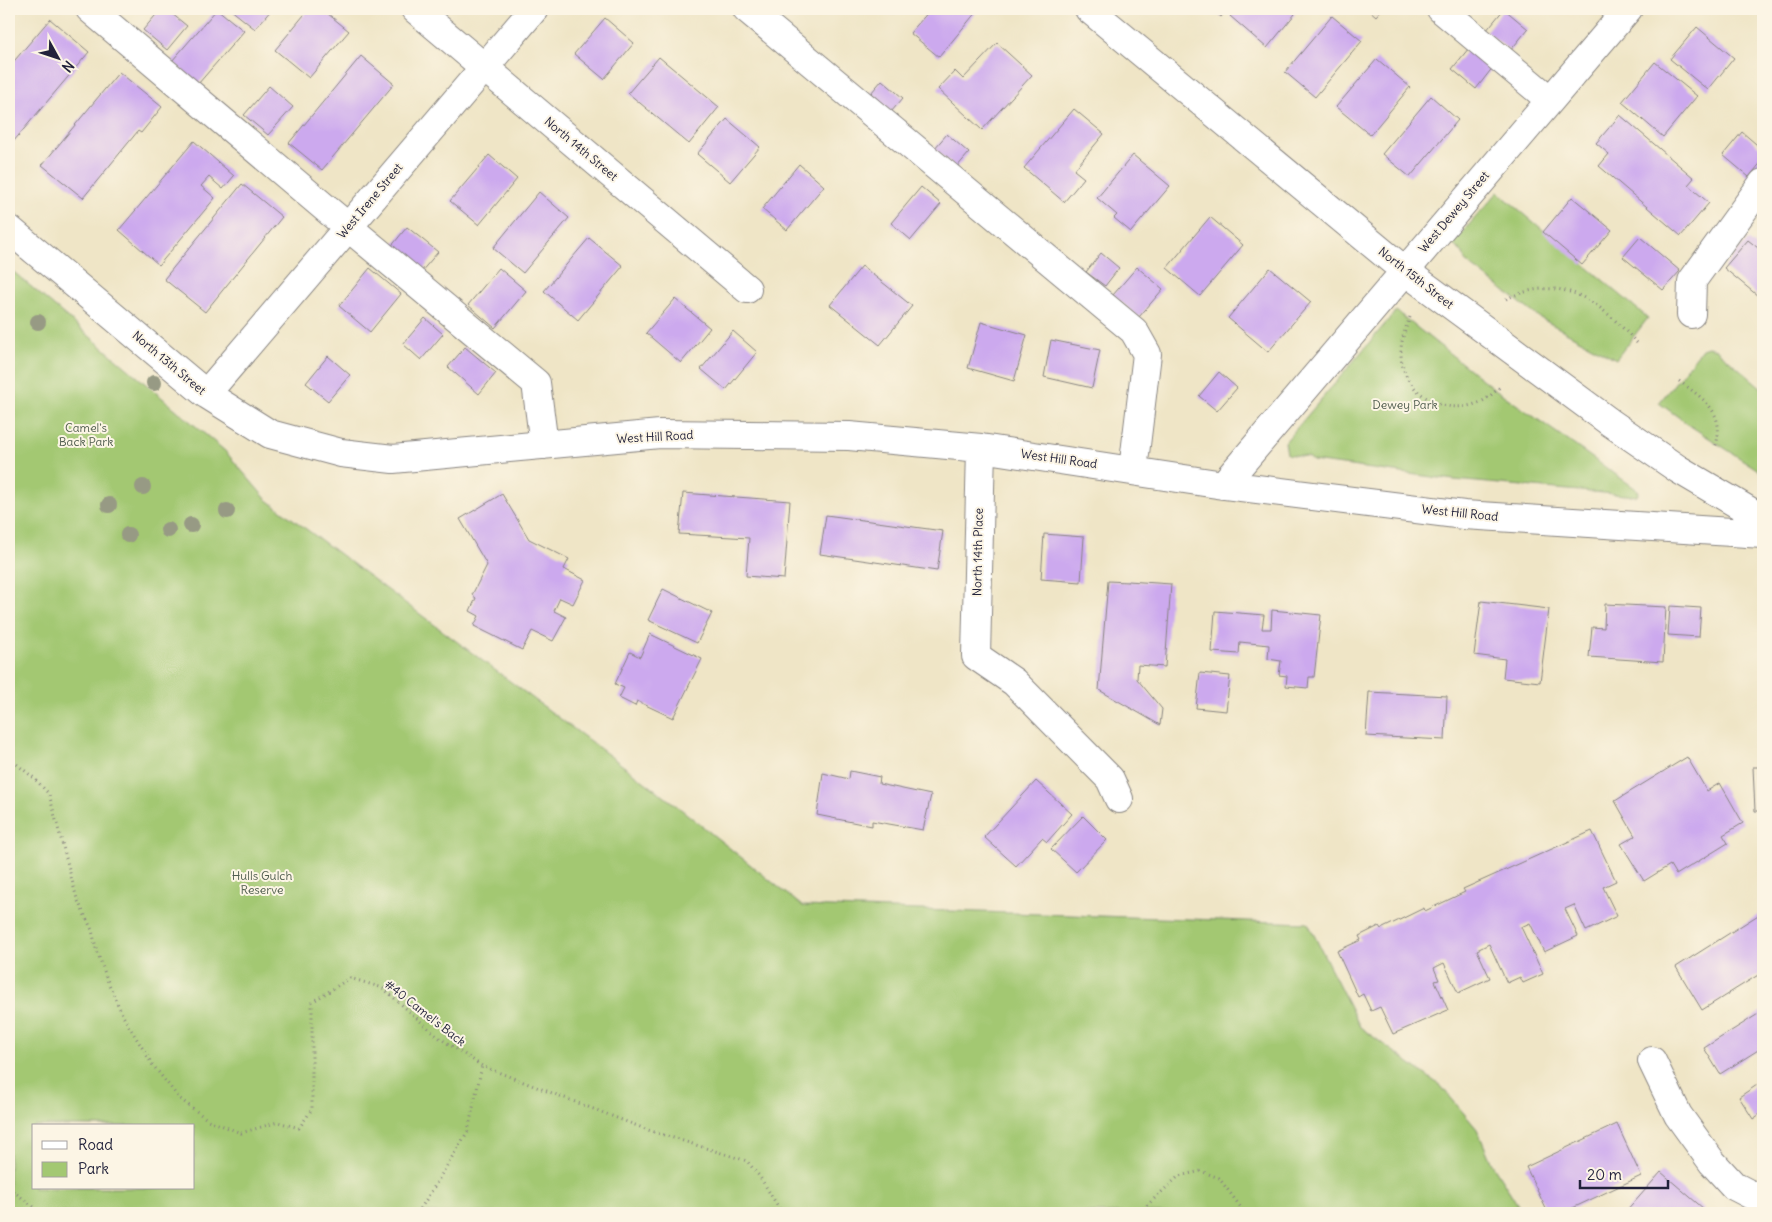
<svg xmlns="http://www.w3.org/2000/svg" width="1772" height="1222" viewBox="0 0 1772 1222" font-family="Delius,sans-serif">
  <rect width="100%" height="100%" fill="#fcf5e5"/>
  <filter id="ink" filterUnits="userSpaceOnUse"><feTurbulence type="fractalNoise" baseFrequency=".02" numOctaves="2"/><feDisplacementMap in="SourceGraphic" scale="10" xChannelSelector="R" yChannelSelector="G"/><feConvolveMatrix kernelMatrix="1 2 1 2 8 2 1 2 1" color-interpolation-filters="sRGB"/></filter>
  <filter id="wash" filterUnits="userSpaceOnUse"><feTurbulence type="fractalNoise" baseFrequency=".0096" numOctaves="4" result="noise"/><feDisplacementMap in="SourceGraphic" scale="20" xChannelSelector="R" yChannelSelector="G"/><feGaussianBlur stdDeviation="1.12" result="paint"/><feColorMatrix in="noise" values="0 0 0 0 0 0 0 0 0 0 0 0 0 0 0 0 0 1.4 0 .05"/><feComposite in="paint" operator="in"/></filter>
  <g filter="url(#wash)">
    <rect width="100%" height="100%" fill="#efe5c6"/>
    <path fill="#a3c872" stroke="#627556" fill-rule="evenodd" d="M1498 192 1648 318 1616 359 1540 318 1465 261 1463 253 1452 244Z
      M9 268 225 451 266 499 677 806 802 906 1308 923 1360 1027 1441 1086 1477 1129 1492 1164 1523 1213H9ZM34 1126H194V1188H34Z
      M1396 311 1492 387 1639 491 1637 496 1454 480 1313 461 1307 457 1287 454 1285 442Z
      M1708 347 1716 349 1763 389V473L1692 427 1659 403 1702 349Z"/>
    <g id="blocks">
      <path fill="#cca9ee" d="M161 9H166L187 26 167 50 143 30Z
        M217 9 244 31 198 84 172 61Z
        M230 9H272L255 29Z
        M309 9H322L349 31 309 78 275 50Z
        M884 9H897L892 15Z
        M931 9H974L977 11 939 57 910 33Z
        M1212 9H1228L1221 17Z
        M1237 9H1289L1295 14 1267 48 1230 16Z
        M1368 9H1382L1376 16Z
        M1504 9 1528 29 1510 51 1486 31Z
        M1332 16 1362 41 1315 97 1285 72Z
        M605 18 634 43 604 79 574 54Z
        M50 19 89 52 13 142 9 138V67Z
        M1697 27 1734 58 1708 90 1670 59Z
        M997 43 1032 75 982 130 938 89 955 71 963 79Z
        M1473 43 1497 62 1476 89 1452 69Z
        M361 56 394 84 322 170 289 143Z
        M659 57 719 107 689 144 628 93Z
        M1377 59 1410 87 1370 135 1336 107Z
        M1655 62 1697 96 1663 137 1622 102Z
        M119 72 162 107 141 133 138 131 83 198 42 165Z
        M882 80 903 98 891 112 871 93Z
        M269 86 293 107 268 135 244 115Z
        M1431 96 1458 120 1410 177 1382 154Z
        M1074 109 1104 134 1074 170 1084 178 1064 202 1024 168Z
        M1620 115 1694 178 1688 185 1709 203 1681 236 1599 166 1609 154 1596 143Z
        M727 119 760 147 730 182 697 154Z
        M1742 132 1763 150V160L1749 177 1723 155Z
        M947 134 969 153 956 168 934 149Z
        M194 141 234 176 223 189 209 177 201 186 215 198 159 265 119 230Z
        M489 155 517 179 479 225 450 201Z
        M1133 155 1170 186 1131 232 1114 218 1117 215 1097 198Z
        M799 164 824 186 787 230 762 209Z
        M242 184 282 217 205 312 164 279Z
        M921 187 941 204 911 240 891 223Z
        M539 192 569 218 523 273 493 248Z
        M1572 197 1612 230 1582 265 1543 232Z
        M1210 217 1243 245 1200 296 1167 268Z
        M407 227 438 252 420 273 390 248Z
        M1640 237 1680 271 1663 290 1623 257Z
        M589 238 623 266 578 320 544 291Z
        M1748 240 1763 252V290L1758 296 1724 268Z
        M1101 253 1119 268 1105 286 1086 272Z
        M862 266 912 306 880 345 830 305Z
        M1137 267 1163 289 1139 317 1113 295Z
        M370 268 401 294 370 332 339 306Z
        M499 268 526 291 495 328 468 305Z
        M1270 268 1311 302 1268 352 1228 318Z
        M675 299 710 328 681 363 646 333Z
        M425 318 443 334 421 360 403 344Z
        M981 322 1027 335 1014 381 968 368Z
        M733 331 757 352 726 390 701 369Z
        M1051 340 1100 350 1092 388 1044 377Z
        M465 347 496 373 479 394 448 367Z
        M328 356 350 375 328 401 306 383Z
        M1219 372 1237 388 1217 411 1199 396Z
        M683 493 790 501 784 579 746 576 749 538 679 534Z
        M502 494 529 539 569 559 564 569 585 580 573 604 560 598 554 611 566 617 553 641 532 631 522 650 474 626 479 616 470 611 476 598 472 595 487 565 460 519Z
        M826 515 943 531 937 571 820 554Z
        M1044 534 1084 537 1081 582 1041 579Z
        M1108 581 1128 582V581L1171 584 1165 667 1138 665 1137 679 1162 709 1160 725 1099 690Z
        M663 589 712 613 697 643 648 620Z
        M1481 601 1549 609 1540 682 1503 678 1505 659 1474 655Z
        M1605 604 1666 607 1663 662 1589 657 1592 627 1604 628Z
        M1670 606 1701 608 1699 637 1668 635Z
        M1272 610 1321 615 1314 677H1309L1308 688 1286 686 1287 676 1279 675 1281 661 1268 659 1269 645 1240 642 1239 654 1212 652 1215 611 1264 615 1262 629H1271Z
        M650 634 702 659 673 718 637 701 635 706 619 698 624 688 615 684 630 652 640 657Z
        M1200 673 1230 676 1226 711 1196 708Z
        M1369 692 1447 696 1445 740 1366 736Z
        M1687 757 1707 791 1720 783 1743 823 1723 835 1728 843 1676 875 1670 865 1644 881 1621 844 1635 836 1615 801Z
        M1753 767H1763V811H1755Z
        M850 771 880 777 879 784 931 795 923 830 872 821V826L817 815 823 773 849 779Z
        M1036 781 1072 814 1047 842 1042 838 1016 866 984 837Z
        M1083 816 1107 840 1076 872 1051 849Z
        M1592 831 1616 881 1603 887 1617 916 1586 931 1574 905 1565 909 1578 936 1544 952 1530 923 1521 927 1543 974 1523 983 1520 977 1507 983 1489 944 1477 950 1490 978 1458 993 1444 963 1434 968 1439 980 1435 981 1448 1010 1393 1034 1380 1007 1371 1011 1363 994 1358 997 1337 951 1361 940 1359 936 1379 926 1381 929 1424 908 1425 911 1465 892 1463 889Z
        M1763 912V972L1702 1010 1676 967Z
        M1763 1011V1047L1720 1074 1704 1048Z
        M1763 1081V1112L1753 1119 1739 1097Z
        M1617 1124 1641 1176 1562 1213H1548L1526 1167Z
        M1661 1172 1704 1209 1701 1213H1625Z"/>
    </g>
  </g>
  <g filter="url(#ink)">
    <use href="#blocks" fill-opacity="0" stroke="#888480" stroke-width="1"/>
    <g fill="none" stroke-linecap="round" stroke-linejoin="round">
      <g stroke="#888480" stroke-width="30">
        <path id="minor" d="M90 9 330 212 536 383 544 445
          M415 9 747 289
          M747 9 1134 331 1147 354 1133 470
          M1089 9 1405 271 1611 423 1678 469 1763 519
          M1441 9 1550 100
          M9 229 206 394 270 434 341 453 393 459 660 434 849 436 981 448 1217 484 1464 515 1763 534
          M1691 314 1692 281 1763 183
          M206 394 534 9
          M981 448 976 656 1014 682 1110 779 1119 799
          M1223 485 1628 9
          M1652 1061 1678 1115 1712 1162 1734 1186 1763 1201"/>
      </g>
      <path stroke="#888480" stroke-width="3" stroke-dasharray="1 4" stroke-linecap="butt" d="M1506 299C1564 272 1600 302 1638 344
        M1410 317C1406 328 1401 339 1401 351 1400 391 1442 417 1478 403 1487 400 1493 393 1500 387
        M1679 381C1704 399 1727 413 1715 448
        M9 758 34 778 49 794 77 899 92 930 96 948 108 982 123 1016 152 1064 179 1098 208 1120 241 1133 278 1122 299 1128 312 1109V1002L350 978 383 988 438 1037 482 1066 648 1130 747 1161 760 1177 782 1213
        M9 1188 42 1213
        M418 1213 468 1131 482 1066
        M1140 1213 1143 1209 1179 1176 1201 1171 1219 1178 1245 1213"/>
      <use href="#minor" stroke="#fff" stroke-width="28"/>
    </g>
    <g fill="#979a84">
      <circle cx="38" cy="322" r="8"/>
      <circle cx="154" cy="383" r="8"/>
      <circle cx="143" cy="487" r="8"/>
      <circle cx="109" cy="505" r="8"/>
      <circle cx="227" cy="511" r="8"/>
      <circle cx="191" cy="525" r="8"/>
      <circle cx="168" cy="530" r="8"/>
      <circle cx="128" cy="535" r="8"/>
    </g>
  </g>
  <g text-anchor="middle" stroke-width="4" stroke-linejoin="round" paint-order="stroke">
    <g font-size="12" fill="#22223b" stroke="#fcf5e5">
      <text transform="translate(581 149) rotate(40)" y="4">North 14th Street</text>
      <text transform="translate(370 201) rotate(-50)" y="4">West Irene Street</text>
      <text transform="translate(1454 212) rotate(-50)" y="4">West Dewey Street</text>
      <text transform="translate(1416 278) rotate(38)" y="4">North 15th Street</text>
      <text transform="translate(169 363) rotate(40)" y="4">North 13th Street</text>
      <text transform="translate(655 437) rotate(-3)" y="4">West Hill Road</text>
      <text transform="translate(1059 459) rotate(8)" y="4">West Hill Road</text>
      <text transform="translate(1460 513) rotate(6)" y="4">West Hill Road</text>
      <text transform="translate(978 552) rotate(-89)" y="4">North 14th Place</text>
      <text transform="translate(425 1013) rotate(38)" y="4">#40 Camel's Back</text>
    </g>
    <g font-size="12" fill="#4f5c4e" stroke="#fcf5e5">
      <text x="1405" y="409">Dewey Park</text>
      <text x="86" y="432">Camel's<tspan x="86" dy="14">Back Park</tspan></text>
      <text x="262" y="880">Hulls Gulch<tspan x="262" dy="14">Reserve</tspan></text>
    </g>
  </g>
  <rect width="1772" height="1222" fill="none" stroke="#fcf5e5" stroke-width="30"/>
  <rect x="32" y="1124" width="162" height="65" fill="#fcf5e5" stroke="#a5a1a1"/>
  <rect x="42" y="1141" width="25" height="8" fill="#ffffff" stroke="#a5a1a1"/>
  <text x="78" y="1150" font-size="15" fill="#22223b">Road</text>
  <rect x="42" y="1162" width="25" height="15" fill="#a3c872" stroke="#a5a1a1"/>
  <text x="78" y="1174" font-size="15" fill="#22223b">Park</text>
  <g transform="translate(58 58) rotate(130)" stroke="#fcf5e5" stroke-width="4" paint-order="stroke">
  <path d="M0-4L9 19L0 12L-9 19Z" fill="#22223b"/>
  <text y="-8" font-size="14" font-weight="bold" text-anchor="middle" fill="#22223b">N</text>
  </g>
  <path d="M1580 1180v8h88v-8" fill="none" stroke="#22223b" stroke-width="2.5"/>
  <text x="1587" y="1180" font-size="15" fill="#22223b" stroke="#fcf5e5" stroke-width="4" paint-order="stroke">20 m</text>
</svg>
